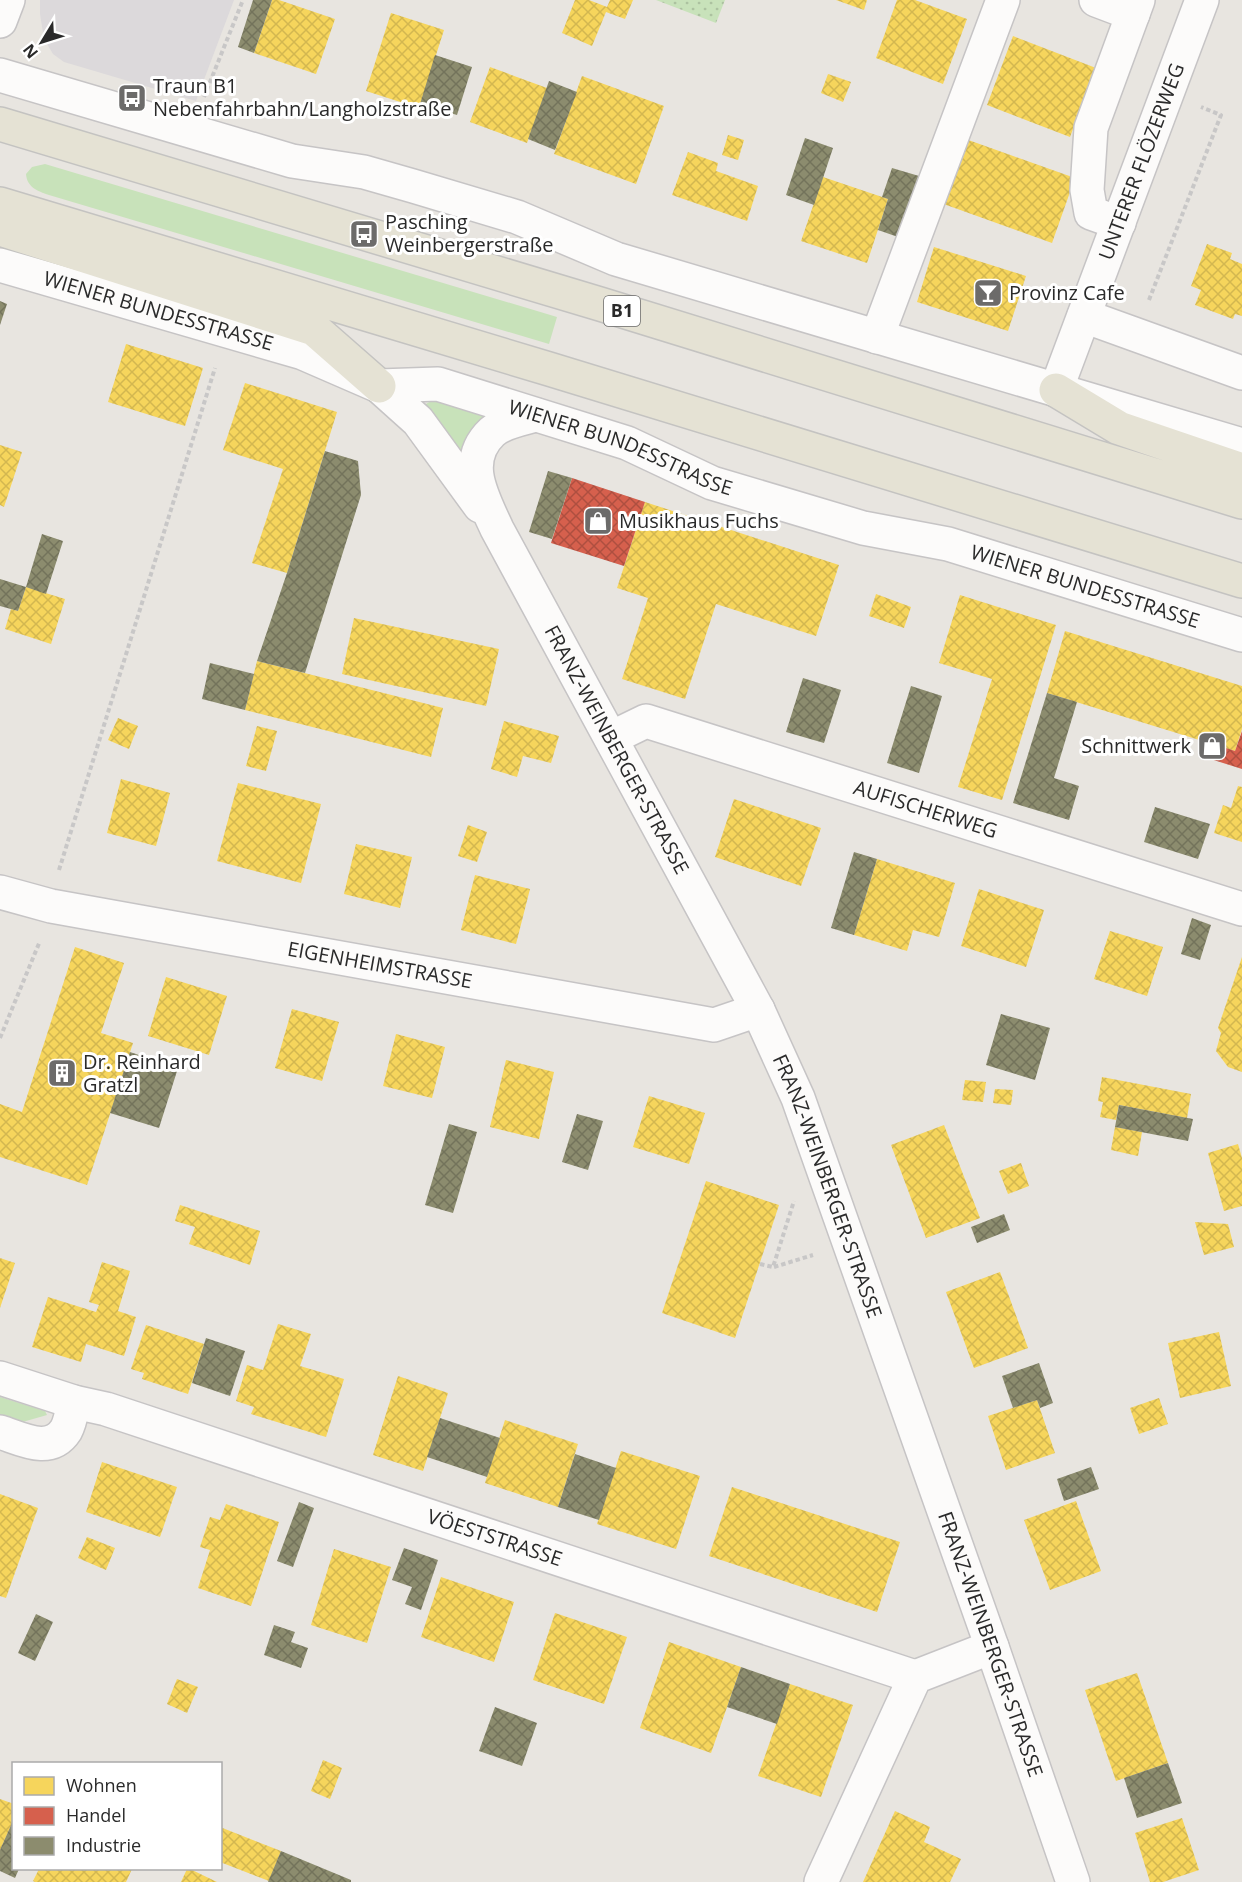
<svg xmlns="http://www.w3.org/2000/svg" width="1242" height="1882" viewBox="0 0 1242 1882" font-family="'Open Sans',sans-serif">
  <defs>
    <pattern id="garden-dots" width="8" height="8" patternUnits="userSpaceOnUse" patternTransform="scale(1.5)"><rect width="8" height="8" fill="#c8e2ba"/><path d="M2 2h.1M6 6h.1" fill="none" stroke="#acc2a0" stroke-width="1.8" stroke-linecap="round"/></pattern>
    <pattern id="homes-cross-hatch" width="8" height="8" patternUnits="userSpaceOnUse" patternTransform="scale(1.5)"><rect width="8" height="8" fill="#f6d55c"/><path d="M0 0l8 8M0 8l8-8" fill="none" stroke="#d3b750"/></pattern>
    <pattern id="shops-cross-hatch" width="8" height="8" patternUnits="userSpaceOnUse" patternTransform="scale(1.5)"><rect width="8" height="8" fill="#d6604d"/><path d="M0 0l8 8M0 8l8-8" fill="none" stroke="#ae4f40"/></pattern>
    <pattern id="industry-cross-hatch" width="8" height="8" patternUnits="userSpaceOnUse" patternTransform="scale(1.5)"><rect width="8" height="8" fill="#8c8c6e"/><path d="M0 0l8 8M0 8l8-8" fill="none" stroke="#73735b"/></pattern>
  </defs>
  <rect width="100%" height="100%" fill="#e8e5e0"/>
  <path fill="#dcd9db" d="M40 0H234L196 101 64 62 53 54 44 39 40 14Z"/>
  <path fill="#c8e2ba" d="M45 164 557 317 549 344 49 195C37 191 27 187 26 174L32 167Z
    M436 398 497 414 463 457 424 411 426 404Z
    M0 1397 45 1411 47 1415 19 1423 0 1417Z"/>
  <path fill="url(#garden-dots)" d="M656 0H725L716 23Z"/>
  <path fill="url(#homes-cross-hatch)" d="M272 0H279L335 19 316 74 254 53Z
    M575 0H589L607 7 610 0H633L625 19 606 12 592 46 562 33Z
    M836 0H867L864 10Z
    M897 0H915L967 19 943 84 876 58Z
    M391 13 444 30 419 108 366 91Z
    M1013 36 1096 68 1070 137 987 105Z
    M490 67 547 88 527 143 470 122Z
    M828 74 851 82 843 102 821 93Z
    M582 76 664 106 636 184 554 154Z
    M728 135 744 140 738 160 722 155Z
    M960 137 1075 178 1052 243 938 202Z
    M688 152 718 163 716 171 758 186 747 221 672 195Z
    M823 177 888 199 867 263 801 241Z
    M1207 244 1232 253 1230 259 1242 264V316L1235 314 1233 319 1195 305 1201 290 1191 286Z
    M934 247 1026 276 1008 331 917 302Z
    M126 344 203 368 185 426 108 402Z
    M245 383 337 412 287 573 252 563 283 469 223 450Z
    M0 445 22 452 4 507 0 505Z
    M645 502 839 565 816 636 716 604 685 699 622 679 648 598 617 588Z
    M26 587 65 599 51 644 5 629 11 609 18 611Z
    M876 594 911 607 904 628 869 616Z
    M960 595 1056 625 1002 800 958 787 992 679 939 663Z
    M354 618 499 649 486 706 342 674Z
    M1065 631 1242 686V729L1235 751 1047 693Z
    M257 661 443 708 431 757 245 710Z
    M118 718 138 726 129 749 108 740Z
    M504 721 559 736 551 763 523 756 517 777 491 769Z
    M257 726 277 731 266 771 246 766Z
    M121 779 170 793 156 846 107 833Z
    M238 783 321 804 301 883 217 861Z
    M1238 786 1242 787V842L1214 833 1223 805 1231 808Z
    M734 799 821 828 801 886 715 857Z
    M468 825 487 832 477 862 458 856Z
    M356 844 412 857 400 908 344 894Z
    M877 859 955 883 939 937 913 930 907 951 854 935Z
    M475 875 530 889 516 944 461 930Z
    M979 889 1044 910 1026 967 961 946Z
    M1110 931 1163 947 1147 996 1094 979Z
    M75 947 124 963 101 1033 133 1043 87 1185 0 1157V1104L22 1112Z
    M1242 957V1072L1228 1067 1216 1051 1221 1033 1218 1028Z
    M166 977 227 996 209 1055 148 1036Z
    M292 1009 339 1022 322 1081 275 1068Z
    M396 1034 445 1047 432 1098 383 1086Z
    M506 1060 554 1072 539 1139 490 1127Z
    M1102 1077 1191 1094 1187 1118 1119 1105 1116 1120 1100 1117 1103 1102 1098 1101Z
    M965 1080 986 1082 983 1102 962 1100Z
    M995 1089 1013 1090 1011 1105 993 1103Z
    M649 1096 705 1113 689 1164 633 1147Z
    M944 1125 980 1218 926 1238 891 1145Z
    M1115 1127 1142 1132 1138 1156 1111 1150Z
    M1238 1144 1242 1158V1206L1224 1211 1208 1153Z
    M1021 1163 1029 1186 1008 1194 999 1171Z
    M706 1181 779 1205 735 1338 662 1313Z
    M180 1205 260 1231 250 1265 189 1244 195 1227 175 1221Z
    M1195 1222 1228 1224 1234 1247 1204 1255Z
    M0 1258 15 1263 0 1308Z
    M102 1262 130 1271 118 1311 136 1317 124 1356 86 1344 81 1362 32 1347 48 1297 96 1312 99 1305 89 1302Z
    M1000 1272 1028 1348 974 1368 946 1292Z
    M278 1324 311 1334 300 1366 344 1379 326 1437 251 1414 254 1407 236 1401 247 1365 263 1370Z
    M146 1325 204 1344 188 1394 142 1379 144 1373 131 1369Z
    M1219 1332 1231 1386 1180 1398 1168 1343Z
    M398 1376 448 1393 423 1471 373 1455Z
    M1159 1398 1168 1424 1139 1434 1130 1408Z
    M1037 1400 1055 1453 1006 1470 988 1416Z
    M505 1420 578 1444 558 1507 485 1483Z
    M621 1451 700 1476 676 1549 597 1524Z
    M102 1462 177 1487 160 1537 86 1512Z
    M732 1487 900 1542 877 1612 709 1556Z
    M0 1494 38 1508 6 1598 0 1596Z
    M1076 1501 1101 1571 1050 1590 1024 1520Z
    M226 1504 279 1522 251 1606 198 1588 210 1550 200 1547 210 1517 220 1520Z
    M87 1537 115 1548 106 1570 78 1558Z
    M334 1549 391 1567 367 1643 311 1625Z
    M441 1577 514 1602 494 1662 421 1637Z
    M555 1613 627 1637 604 1704 533 1680Z
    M669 1642 741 1667 711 1753 640 1728Z
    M1137 1673 1168 1763 1116 1781 1085 1690Z
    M177 1679 198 1687 187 1713 167 1704Z
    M790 1684 853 1705 821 1797 758 1776Z
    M323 1760 342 1768 330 1799 311 1791Z
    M0 1799 14 1804V1819L0 1850Z
    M895 1811 930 1827 924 1842 961 1859 950 1882H863Z
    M1182 1818 1199 1870 1163 1882H1150L1135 1833Z
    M220 1827 281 1851 269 1881 220 1862Z
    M39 1869H132L126 1882H35L33 1881Z
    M187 1869H190L217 1882H181Z"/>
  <path fill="url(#shops-cross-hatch)" d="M572 478 645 502 624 566 551 543Z
    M1242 731V769L1201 756 1205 741 1235 751Z"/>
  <path fill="url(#industry-cross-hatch)" d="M253 0H272L254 53 238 47Z
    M435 55 472 67 457 115 420 104Z
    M549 81 577 92 555 150 528 139Z
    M805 138 833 148 814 205 786 195Z
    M892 168 919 176 898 237 878 230 888 199 882 197Z
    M0 301 7 304 0 325Z
    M325 451 358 461 361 495 305 673 257 661 287 573Z
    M548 471 572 478 552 539 529 532Z
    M42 534 63 541 46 594 26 587Z
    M0 579 26 587 18 611 0 606Z
    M210 663 254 674 245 710 202 699Z
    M803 678 841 690 824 743 786 732Z
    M911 686 942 696 919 773 887 763Z
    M1047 693 1077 702 1054 778 1079 786 1069 820 1013 803Z
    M1155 807 1210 824 1198 859 1144 842Z
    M854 852 877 859 854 935 831 928Z
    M1192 918 1211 925 1200 960 1181 954Z
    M1001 1014 1050 1028 1035 1080 986 1065Z
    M130 1052 178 1068 159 1128 110 1113Z
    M1119 1105 1193 1119 1188 1141 1115 1127Z
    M577 1114 603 1121 588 1170 562 1162Z
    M449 1124 477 1132 453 1213 425 1205Z
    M1004 1214 1010 1230 977 1243 971 1227Z
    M206 1338 245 1351 230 1396 192 1383Z
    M1039 1363 1053 1403 1040 1408 1037 1400 1013 1408 1002 1376Z
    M440 1418 500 1438 487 1477 427 1457Z
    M575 1454 616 1468 599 1520 558 1507Z
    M1091 1467 1099 1489 1064 1501 1057 1479Z
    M299 1502 314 1508 293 1567 277 1561Z
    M404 1548 438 1560 421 1610 405 1604 412 1587 392 1580Z
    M36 1614 53 1622 35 1661 18 1653Z
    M274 1625 295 1632 291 1642 308 1648 301 1668 264 1655Z
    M741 1667 790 1684 777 1724 727 1707Z
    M495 1707 537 1723 522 1766 479 1751Z
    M1168 1763 1182 1803 1137 1818 1124 1778Z
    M12 1823 14 1824V1869H19L15 1878 0 1871V1850Z
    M281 1851 351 1880V1882H268Z"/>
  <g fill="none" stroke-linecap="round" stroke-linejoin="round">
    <g stroke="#c6c4c5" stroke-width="36">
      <g id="minor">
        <path d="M1096 0 1133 14"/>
        <path d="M0 21 8 0"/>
        <path d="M0 75 292 161 364 172 413 186 517 217 616 259 1242 445"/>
        <path d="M1119 223 1091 213 1087 190 1091 128 1138 0"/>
        <path id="s1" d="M0 265 303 353 379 386 438 384 627 443 712 483 863 528 948 544 1242 635"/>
        <path d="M1084 316 1242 373"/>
        <path d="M877 337 1003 0"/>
        <path d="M379 386 418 421 480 506"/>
        <path id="s2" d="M1056 390 1202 0"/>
        <path id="s3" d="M536 415C522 419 503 422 492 432 461 461 483 498 497 529L758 1010 798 1098 992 1647 1073 1882"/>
        <path id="s4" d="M611 738 646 721 1242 909"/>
        <path id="s5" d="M0 892 51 906 714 1025 758 1010"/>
        <path id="s6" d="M0 1378 74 1402 106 1409 915 1677"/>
        <path d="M0 1432C22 1439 50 1455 66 1430 70 1423 72 1411 74 1402"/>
        <path d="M821 1882 915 1677 992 1647"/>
      </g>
    </g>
    <g stroke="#c4c3c1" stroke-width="36">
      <path id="major" d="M0 124 600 304 1242 502
        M0 204 549 369 1242 581
        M0 229 314 329 379 386
        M1056 390 1119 428 1242 470"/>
    </g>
    <path stroke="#c8c7c7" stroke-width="4" stroke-dasharray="4.5 3" stroke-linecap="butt" d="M204 97 243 0
      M1149 300 1221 115 1201 107
      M59 870 215 368
      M0 1038 40 941
      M760 1264 773 1267 794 1201
      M774 1267 813 1255"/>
    <use href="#minor" stroke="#fcfbfa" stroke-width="33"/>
    <use href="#major" stroke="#e5e2d4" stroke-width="33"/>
  </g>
  <defs>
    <g id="bus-square" transform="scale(1.5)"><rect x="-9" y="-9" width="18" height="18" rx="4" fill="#6c6b6a" stroke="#fff"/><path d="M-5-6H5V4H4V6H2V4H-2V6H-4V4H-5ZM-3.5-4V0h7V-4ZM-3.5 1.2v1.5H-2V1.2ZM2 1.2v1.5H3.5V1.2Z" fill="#fff"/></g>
    <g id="bar-square" transform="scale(1.5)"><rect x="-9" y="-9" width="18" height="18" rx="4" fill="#6c6b6a" stroke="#fff"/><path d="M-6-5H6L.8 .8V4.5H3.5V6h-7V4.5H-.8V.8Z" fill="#fff"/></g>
    <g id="shop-square" transform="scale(1.5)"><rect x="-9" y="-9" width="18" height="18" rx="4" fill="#6c6b6a" stroke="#fff"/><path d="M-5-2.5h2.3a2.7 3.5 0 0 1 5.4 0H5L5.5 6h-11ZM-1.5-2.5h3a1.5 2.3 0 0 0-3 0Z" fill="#fff"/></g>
    <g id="building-square" transform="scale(1.5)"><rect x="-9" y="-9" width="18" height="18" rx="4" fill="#6c6b6a" stroke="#fff"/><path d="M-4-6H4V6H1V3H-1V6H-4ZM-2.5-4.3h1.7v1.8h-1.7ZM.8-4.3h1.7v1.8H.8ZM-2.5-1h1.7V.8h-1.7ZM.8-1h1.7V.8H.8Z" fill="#fff"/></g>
  </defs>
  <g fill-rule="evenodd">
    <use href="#bus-square" x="132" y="98"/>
    <use href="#bus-square" x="364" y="234"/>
    <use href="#bar-square" x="988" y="293"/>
    <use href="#shop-square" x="598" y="521"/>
    <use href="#shop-square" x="1212" y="746"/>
    <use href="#building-square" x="62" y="1073"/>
  </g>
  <g text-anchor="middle" stroke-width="6" stroke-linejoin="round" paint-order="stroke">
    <rect fill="#fff" stroke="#6a6a6a" stroke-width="1.5" x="604" y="296" width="36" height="30" rx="4.5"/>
    <g font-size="18" font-weight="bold" fill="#2a2a2a">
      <text x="622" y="317">B1</text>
    </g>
    <g font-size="20" fill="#2a2a2a" stroke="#fff" text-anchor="start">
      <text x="153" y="93">Traun B1<tspan x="153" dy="23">Nebenfahrbahn/Langholzstraße</tspan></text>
      <text x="385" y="229">Pasching<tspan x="385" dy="23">Weinbergerstraße</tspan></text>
      <text x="1009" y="300">Provinz Cafe</text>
      <text x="619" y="528">Musikhaus Fuchs</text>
      <text x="1191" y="753" text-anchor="end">Schnittwerk</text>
      <text x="83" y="1069">Dr. Reinhard<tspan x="83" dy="23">Gratzl</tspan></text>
    </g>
    <g font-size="20" fill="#2a2a2a" stroke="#fff">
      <text dy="7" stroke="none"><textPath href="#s2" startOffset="244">UNTERER FLÖZERWEG</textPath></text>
      <text dy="7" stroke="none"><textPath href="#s1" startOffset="165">WIENER BUNDESSTRASSE</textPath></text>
      <text dy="7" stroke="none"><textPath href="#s1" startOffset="651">WIENER BUNDESSTRASSE</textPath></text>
      <text dy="7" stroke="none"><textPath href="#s1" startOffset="1137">WIENER BUNDESSTRASSE</textPath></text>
      <text dy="7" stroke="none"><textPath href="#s3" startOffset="404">FRANZ-WEINBERGER-STRASSE</textPath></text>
      <text dy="7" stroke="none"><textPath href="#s4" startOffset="332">AUFISCHERWEG</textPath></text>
      <text dy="7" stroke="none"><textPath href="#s5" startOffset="387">EIGENHEIMSTRASSE</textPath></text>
      <text dy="7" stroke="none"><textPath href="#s3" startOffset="890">FRANZ-WEINBERGER-STRASSE</textPath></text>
      <text dy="7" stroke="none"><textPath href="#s6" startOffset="520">VÖESTSTRASSE</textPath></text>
      <text dy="7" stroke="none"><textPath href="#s3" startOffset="1376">FRANZ-WEINBERGER-STRASSE</textPath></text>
    </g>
  </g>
  <rect x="12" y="1762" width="210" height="108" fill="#ffffff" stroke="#aaaaaa" stroke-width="1.5"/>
  <rect x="24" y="1777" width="30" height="18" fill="#f6d55c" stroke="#aaaaaa" stroke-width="1.5"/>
  <text x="66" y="1792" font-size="18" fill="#2a2a2a">Wohnen</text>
  <rect x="24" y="1807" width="30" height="18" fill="#d6604d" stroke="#aaaaaa" stroke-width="1.5"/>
  <text x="66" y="1822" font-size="18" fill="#2a2a2a">Handel</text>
  <rect x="24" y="1837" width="30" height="18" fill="#8c8c6e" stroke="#aaaaaa" stroke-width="1.5"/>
  <text x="66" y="1852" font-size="18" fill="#2a2a2a">Industrie</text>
  <g transform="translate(42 42) rotate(232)" stroke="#ffffff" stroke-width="4.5" paint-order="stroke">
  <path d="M0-4.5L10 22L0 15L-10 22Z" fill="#2a2a2a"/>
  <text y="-9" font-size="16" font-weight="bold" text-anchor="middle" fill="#2a2a2a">N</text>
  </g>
</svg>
